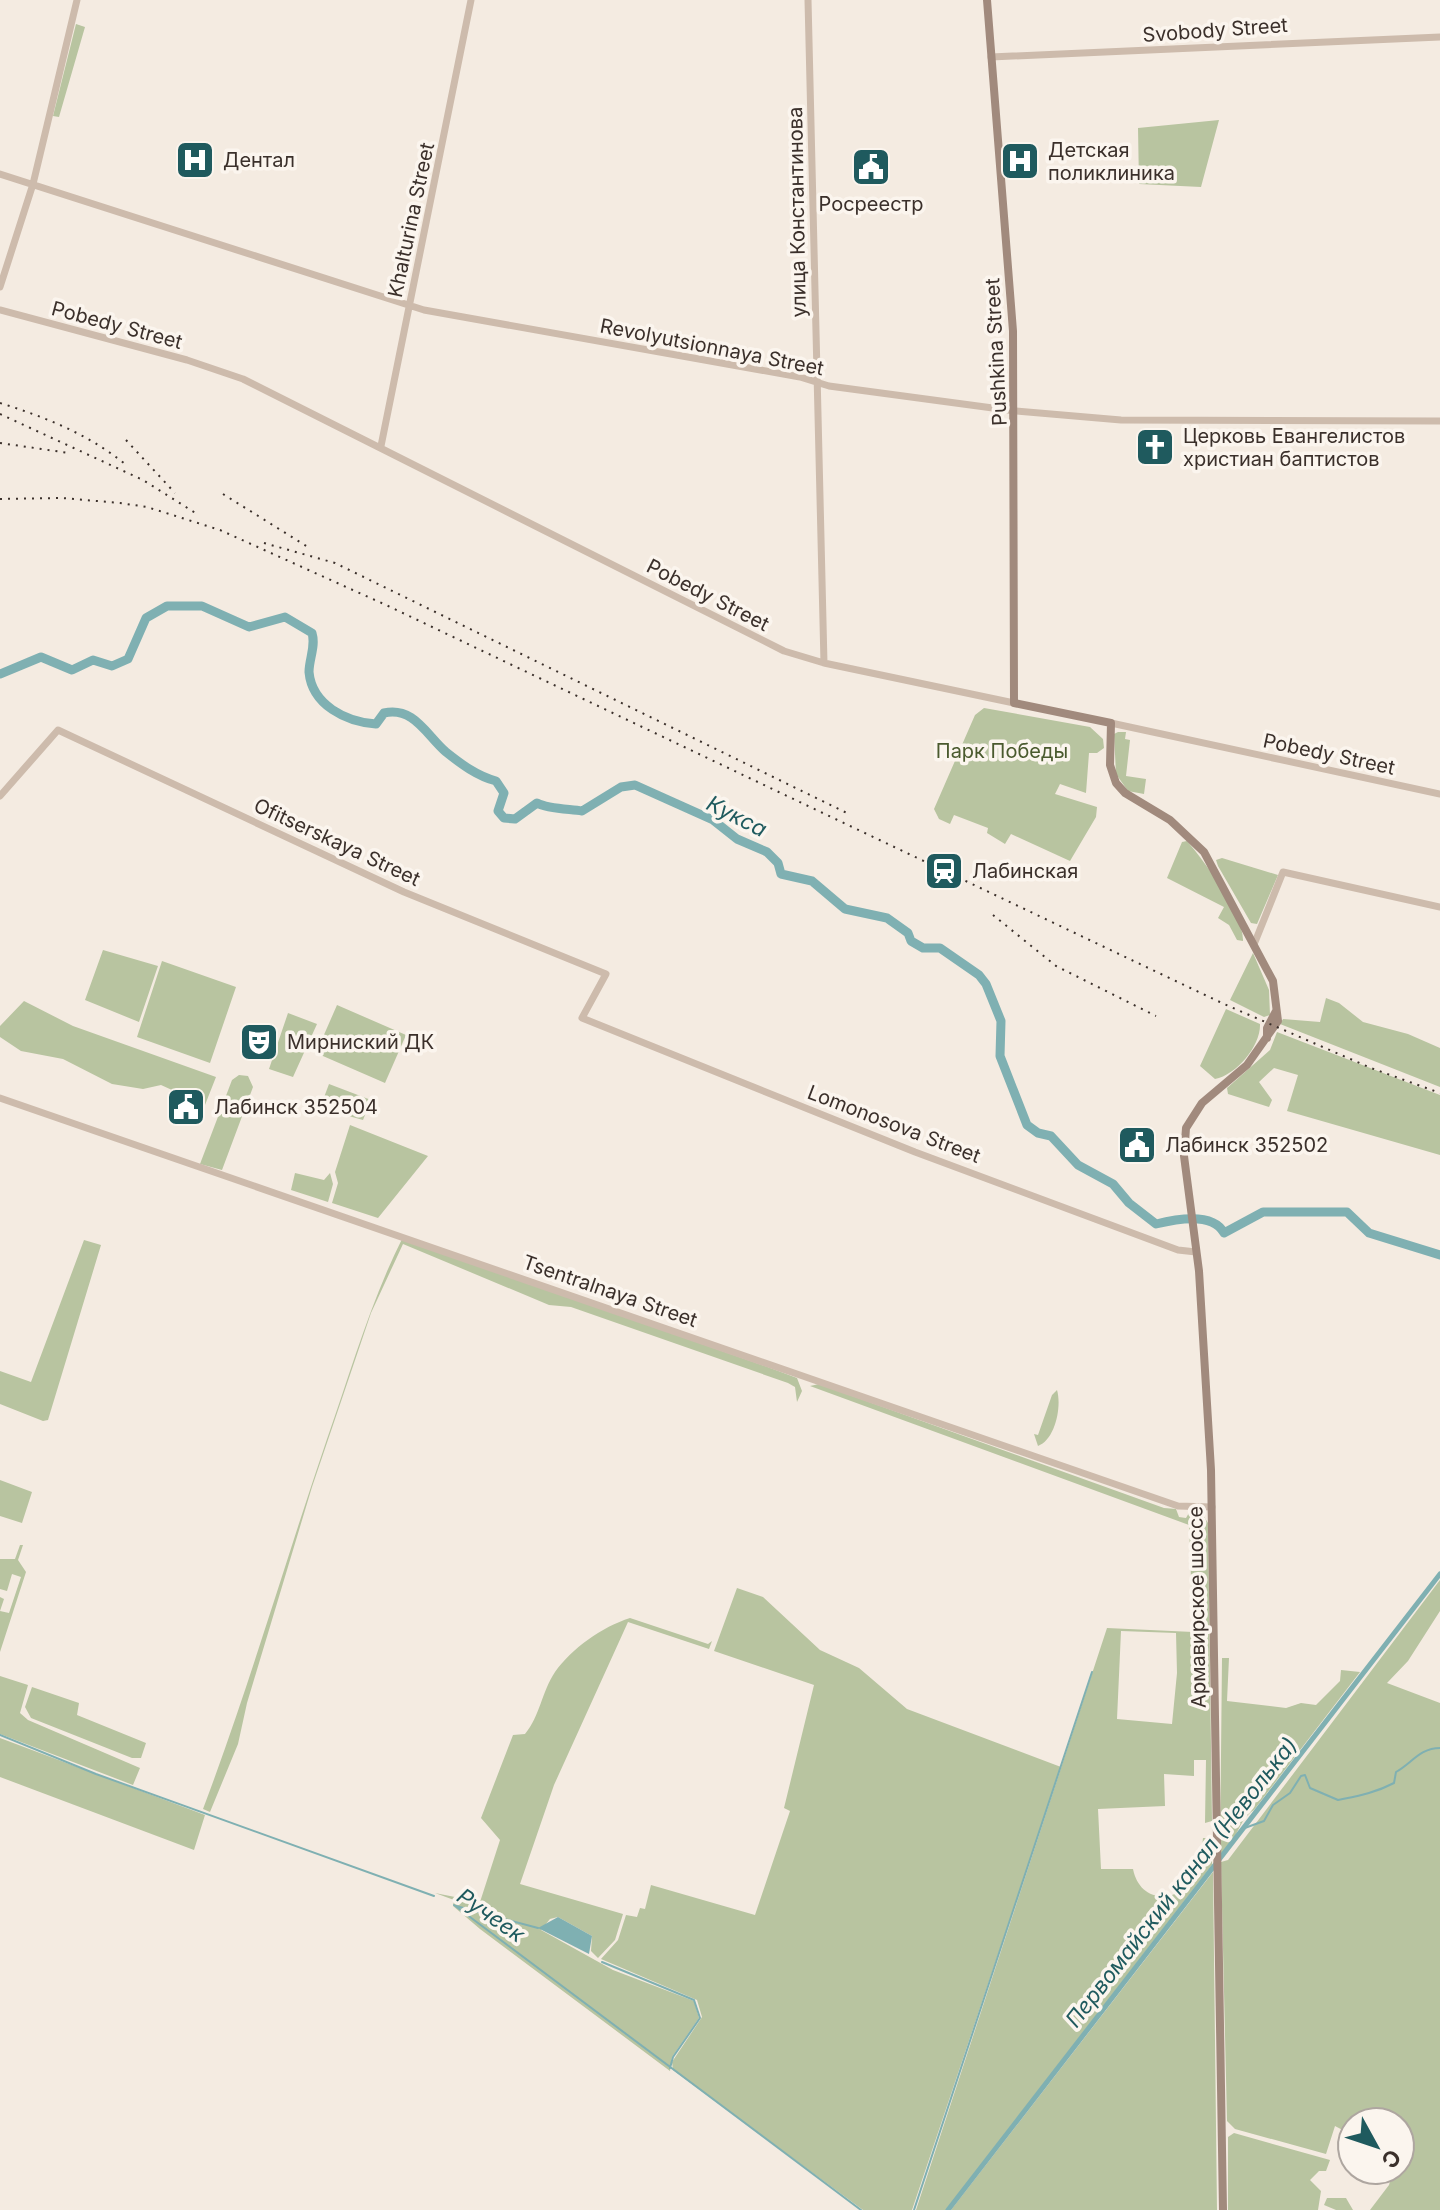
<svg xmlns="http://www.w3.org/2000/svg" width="1440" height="2210" viewBox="0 0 1440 2210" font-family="Inter,sans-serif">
  <rect width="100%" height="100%" fill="#f4ebe1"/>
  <path fill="#b8c4a0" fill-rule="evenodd" d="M76 24 85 27 59 117 53 116Z
    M1219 120 1201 187 1139 184 1138 128Z
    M984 708 1090 727 1103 739 1104 748 1097 753H1089L1086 793 1060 784 1055 794 1097 807 1096 817 1070 861 1011 834 1005 844 987 833 988 828 954 815 950 824 939 819 934 809 975 715Z
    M1118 732H1126L1125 739 1130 740 1126 776 1146 779 1144 794 1128 791 1116 774 1114 734Z
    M1187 841C1205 862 1244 914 1243 941L1237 940 1229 925 1218 918 1224 907 1167 878 1182 842Z
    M1222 858 1278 875 1257 924 1251 923 1218 866 1216 860Z
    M103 950 158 966 139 1022 85 1000Z
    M1253 953 1269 990 1270 1015 1264 1017 1230 1000Z
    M162 961 236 987 210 1063 137 1037Z
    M1326 998 1339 1003 1363 1022 1408 1034 1440 1048V1087L1280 1024 1283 1019 1320 1022Z
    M24 1001 73 1026 216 1077 205 1105 161 1085 143 1089 112 1084 63 1059 21 1051 0 1037V1026Z
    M337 1005 406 1035 385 1083 316 1053Z
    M1226 1009 1260 1024C1261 1045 1237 1075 1215 1079L1200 1066Z
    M288 1013 317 1024 293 1077 269 1069Z
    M1277 1032 1440 1095V1155L1287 1111 1298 1075 1274 1068 1259 1082 1272 1100 1269 1107 1228 1094 1227 1088 1270 1050Z
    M239 1075 248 1076 253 1087 222 1170 200 1164 232 1080Z
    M329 1084 371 1100 363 1120 320 1108Z
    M350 1125 428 1156 378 1218 332 1203 338 1183 335 1172Z
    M295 1173 324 1180 330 1173 333 1184 328 1202 291 1190Z
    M402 1239 765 1366 797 1378 802 1391 797 1402 795 1387 788 1383 571 1307 549 1305 403 1244 371 1313 312 1487 247 1703 238 1744 210 1812 203 1809C249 1687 285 1562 327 1439 351 1371 370 1303 402 1239Z
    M84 1240 101 1245 48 1420 43 1421 0 1404V1371L31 1382Z
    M819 1384 1164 1508 1176 1509 1179 1517 1186 1518 1190 1511 1201 1512 1208 1523 1212 1821 1205 1823 1206 1760H1194V1776L1164 1774 1165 1806 1098 1809 1101 1869H1133C1138 1894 1159 1903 1182 1891L1200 1865 1203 1838H1212V1865L946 2210H916L1107 1628 1193 1632 1189 1525 810 1386ZM1121 1631 1176 1633 1177 1673 1172 1724 1117 1719Z
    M1057 1390C1062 1407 1055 1440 1038 1446L1034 1434 1038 1435 1052 1395Z
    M0 1480 32 1492 22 1523 0 1516Z
    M20 1545H23L18 1560 26 1572 0 1652V1597L4 1599 0 1611 9 1613 21 1577 12 1574 7 1591 0 1589V1559H15Z
    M1440 1580V1611L1408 1661 1387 1683 1440 1703V2210H1370L1389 2185 1391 2178 1381 2174 1383 2170H1400V2122H1352V2135L1335 2126 1326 2154 1235 2129 1227 2121 1221 1862 1228 1860Z
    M737 1588 763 1597 820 1650 859 1668 907 1709 1061 1767 912 2210H863L673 2070 672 2062 702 2017 697 2000 601 1959 618 1940 626 1915 637 1917 640 1908 645 1909 651 1885 755 1915 790 1811 784 1808 814 1685 714 1651Z
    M630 1618 708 1644 712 1641 709 1649 628 1622 554 1785 520 1884 623 1914 615 1940 598 1958 591 1951 592 1936 558 1917 550 1919 541 1930 613 1970 694 2001 699 2018 672 2057 670 2071 480 1929 453 1906 454 1900 435 1893 480 1902 500 1840 481 1818 513 1735 525 1734C540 1716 542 1691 555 1672 572 1648 602 1627 630 1618Z
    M1222 1658H1229L1227 1701 1286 1708 1301 1703 1316 1705 1340 1681 1341 1670 1360 1672 1254 1810C1237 1820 1237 1845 1220 1855Z
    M0 1676 28 1685 20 1713 28 1720 140 1768 133 1785 0 1734Z
    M32 1687 79 1703 77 1715 146 1743 141 1758H132L31 1718 25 1707Z
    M0 1738 205 1815 194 1850 0 1777Z
    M1213 1872 1217 2210H951Z
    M1234 2133 1330 2160 1326 2171H1319L1310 2180 1321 2191 1318 2210H1228V2137Z
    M1327 2198H1346L1353 2210H1336L1324 2205Z"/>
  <path fill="#7fb0b2" d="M558 1917 592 1936 589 1954 538 1928Z"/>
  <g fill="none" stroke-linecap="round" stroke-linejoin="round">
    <path stroke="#7fb0b2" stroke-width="2" d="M0 1735 96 1774 434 1896
      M1242 1829 1264 1821 1273 1805 1290 1793 1301 1776 1305 1775 1310 1788 1338 1800C1357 1796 1375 1793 1394 1783L1396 1772C1412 1763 1420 1748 1440 1748
      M454 1905 861 2210
      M456 1906 538 1928
      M602 1962 694 2000 700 2018 673 2057 670 2068
      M914 2210 1092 1672"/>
    <path stroke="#7fb0b2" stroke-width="5" d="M948 2210 1440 1574"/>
    <path stroke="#7fb0b2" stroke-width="9" d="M0 674 41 657 72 670 93 660 112 666 128 659 146 618 167 606H202L249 627 285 617 312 633C316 646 309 659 309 672 312 705 346 722 376 724L384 713C414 706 427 736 446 752 461 764 477 776 496 781L504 793 498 811 504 818 515 819 537 803C548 809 569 809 582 811L621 787 635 785 713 820 737 839 767 852 778 863 781 874 812 881 845 909 887 918 908 933 911 941 923 948H940L979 975 986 984 1001 1021 1000 1056 1027 1125 1038 1133 1051 1136 1078 1165 1113 1184 1129 1203 1156 1224C1176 1219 1213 1212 1224 1233L1263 1212H1347L1369 1233 1440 1255"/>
    <path stroke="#cdbbac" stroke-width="7" d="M808 0 824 663
      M991 57 1440 37
      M0 174 424 310 800 377 829 386 1015 411 1121 420 1440 421
      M0 287 33 184 77 0
      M0 310 187 360 243 379 784 651 824 663 1014 703
      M381 446 471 0
      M1111 723 1440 794
      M0 796 58 730 404 892 606 974 582 1018 915 1152 1178 1250 1196 1252
      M1255 942 1283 872 1440 907
      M0 1098 1178 1506 1212 1507"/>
    <path stroke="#a18a7d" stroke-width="8" d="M987 0 1013 331 1014 703 1111 723 1110 765 1116 783 1125 793 1170 820 1204 852 1273 981 1278 1021 1247 1065 1202 1103 1186 1128 1184 1156 1199 1271 1211 1470 1223 2210
      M1267 1038V1028L1276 1011"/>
    <path stroke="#3b302b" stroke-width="2" stroke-dasharray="2 6" stroke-linecap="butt" d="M0 403C45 417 88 434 125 464
      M0 414 143 480 197 514
      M126 440 175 493
      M0 443 69 453
      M223 494 311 549
      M0 499 62 498 120 503 147 507 220 530 386 605 1224 1004 1371 1068 1440 1093
      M264 543 335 563 851 815
      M993 915 1056 966 1156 1016"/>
  </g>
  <defs>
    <g id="hospital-square" transform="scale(2)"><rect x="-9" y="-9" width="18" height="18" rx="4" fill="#1f5a5e" stroke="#fbf5ee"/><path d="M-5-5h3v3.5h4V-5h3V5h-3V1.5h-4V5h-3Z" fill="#fff"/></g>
    <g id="civic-square" transform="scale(2)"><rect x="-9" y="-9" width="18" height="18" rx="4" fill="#1f5a5e" stroke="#fbf5ee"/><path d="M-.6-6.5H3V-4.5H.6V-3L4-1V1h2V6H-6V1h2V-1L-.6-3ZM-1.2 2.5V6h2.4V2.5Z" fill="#fff"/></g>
    <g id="church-square" transform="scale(2)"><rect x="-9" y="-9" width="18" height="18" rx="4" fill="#1f5a5e" stroke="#fbf5ee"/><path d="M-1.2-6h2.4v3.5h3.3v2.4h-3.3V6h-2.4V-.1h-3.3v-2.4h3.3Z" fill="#fff"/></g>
    <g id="station-square" transform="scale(2)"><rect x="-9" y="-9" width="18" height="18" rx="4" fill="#1f5a5e" stroke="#fbf5ee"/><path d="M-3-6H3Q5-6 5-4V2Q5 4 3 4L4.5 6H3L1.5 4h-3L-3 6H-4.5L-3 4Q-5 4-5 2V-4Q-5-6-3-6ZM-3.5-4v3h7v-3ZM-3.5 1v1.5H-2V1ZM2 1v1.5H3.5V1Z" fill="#fff"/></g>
    <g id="theatre-square" transform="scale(2)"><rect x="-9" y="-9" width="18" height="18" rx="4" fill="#1f5a5e" stroke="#fbf5ee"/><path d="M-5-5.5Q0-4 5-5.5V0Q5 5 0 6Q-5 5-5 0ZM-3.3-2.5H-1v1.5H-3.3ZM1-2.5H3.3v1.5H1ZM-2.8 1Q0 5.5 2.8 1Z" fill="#fff"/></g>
  </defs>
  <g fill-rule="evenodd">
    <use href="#hospital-square" x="195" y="160"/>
    <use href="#hospital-square" x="1020" y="161"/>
    <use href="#civic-square" x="871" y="167"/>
    <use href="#church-square" x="1155" y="447"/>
    <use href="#station-square" x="944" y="871"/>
    <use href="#theatre-square" x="259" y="1042"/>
    <use href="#civic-square" x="186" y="1107"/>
    <use href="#civic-square" x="1137" y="1145"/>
  </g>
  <g text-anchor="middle" stroke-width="7" stroke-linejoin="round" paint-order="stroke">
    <g font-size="20" fill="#3b302b" stroke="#fbf5ee">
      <text transform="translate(1215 30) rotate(-4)" y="7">Svobody Street</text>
      <text transform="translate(797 212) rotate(-91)" y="7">улица Константинова</text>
      <text transform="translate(411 220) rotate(-78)" y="7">Khalturina Street</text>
      <text transform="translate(117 325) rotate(15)" y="7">Pobedy Street</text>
      <text transform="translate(712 347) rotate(11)" y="7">Revolyutsionnaya Street</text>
      <text transform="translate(996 352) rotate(-93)" y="7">Pushkina Street</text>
      <text transform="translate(708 595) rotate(27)" y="7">Pobedy Street</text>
      <text transform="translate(1329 754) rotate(12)" y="7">Pobedy Street</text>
      <text transform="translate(337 842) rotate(25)" y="7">Ofitserskaya Street</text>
      <text transform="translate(894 1124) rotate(21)" y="7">Lomonosova Street</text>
      <text transform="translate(610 1291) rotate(19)" y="7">Tsentralnaya Street</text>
      <text transform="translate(1197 1607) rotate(-91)" y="7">Армавирское шоссе</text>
    </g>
    <g font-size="20" fill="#3b302b" stroke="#fbf5ee" text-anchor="start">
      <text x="1048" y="157">Детская<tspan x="1048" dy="23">поликлиника</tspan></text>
      <text x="223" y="167">Дентал</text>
      <text x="871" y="211" text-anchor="middle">Росреестр</text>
      <text x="1183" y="443">Церковь Евангелистов<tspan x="1183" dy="23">христиан баптистов</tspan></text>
      <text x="972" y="878">Лабинская</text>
      <text x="287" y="1049">Мирниский ДК</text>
      <text x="214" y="1114">Лабинск 352504</text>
      <text x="1165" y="1152">Лабинск 352502</text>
    </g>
    <g font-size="20" fill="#4a5a2e" stroke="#fbf5ee">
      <text x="1002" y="758">Парк Победы</text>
    </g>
    <g font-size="22" font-style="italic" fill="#1f5a5e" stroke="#fbf5ee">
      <text transform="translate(737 816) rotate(27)" y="8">Кукса</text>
      <text transform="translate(1181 1882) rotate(-52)" y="8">Первомайский канал (Неволька)</text>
      <text transform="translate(491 1915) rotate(35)" y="8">Ручеек</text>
    </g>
  </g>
  <g transform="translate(1376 2146) rotate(130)"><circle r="38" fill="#fbf5ee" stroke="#aea6a0" stroke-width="2"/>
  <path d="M0-6L14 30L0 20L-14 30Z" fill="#1f5a5e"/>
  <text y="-12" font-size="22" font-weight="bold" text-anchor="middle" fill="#3b302b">С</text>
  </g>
</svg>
